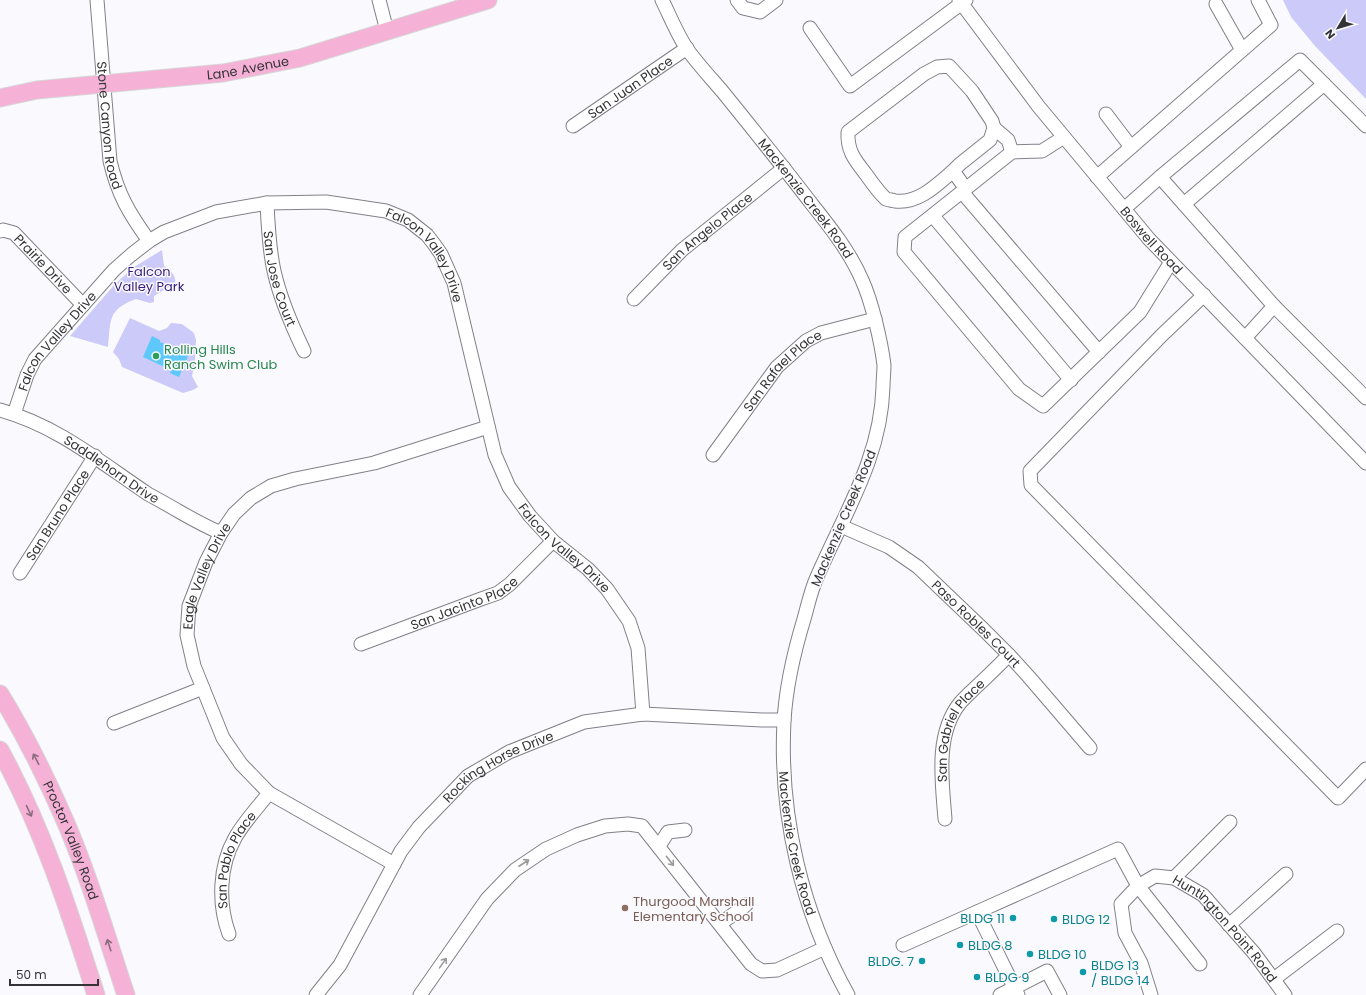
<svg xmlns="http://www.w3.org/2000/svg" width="1366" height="995" viewBox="0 0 1366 995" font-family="Poppins,sans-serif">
  <rect width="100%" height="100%" fill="#fafafe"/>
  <path fill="#cccaf8" d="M1283 0H1366V99L1315 46 1291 17Z
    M162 250 164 266C171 270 177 276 175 285L167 288 154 296V302L150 303 136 299C107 310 111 320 108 347L70 336 115 284 134 267Z
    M130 318 159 331 167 328 171 323 182 324 194 333 196 340 195 362 192 376 198 387 193 390 183 393 122 367 119 359 113 352Z"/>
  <path fill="#5fc8fb" d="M152 336 160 340V342L189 354 179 377 170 373 171 370 143 357Z"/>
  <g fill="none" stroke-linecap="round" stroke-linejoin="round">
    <g stroke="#808088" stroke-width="15">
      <g id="minor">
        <path id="s1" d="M97 0 110 161C118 195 129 213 149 241"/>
        <path d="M379 0 387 31"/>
        <path id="s2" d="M662 0C670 16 677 34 687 49 697 63 710 77 722 91 752 128 782 165 811 203 830 227 850 252 862 280 872 302 881 341 884 365 884 372 883 380 883 387 881 458 844 514 817 577 811 590 808 605 804 619 794 652 786 686 784 721 779 816 802 912 848 995"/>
        <path d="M737 0 743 8 760 12 776 0"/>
        <path id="s3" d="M959 0 1039 107 1149 239 1366 463"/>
        <path d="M1216 4 1242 50"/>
        <path d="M810 28 850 86 966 0"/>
        <path d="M1106 114 1131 147"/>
        <path id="s4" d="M573 126 687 48"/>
        <path d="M994 128 1008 140 1012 152"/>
        <path d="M1064 137 1042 151 1012 152 905 237 904 252 1019 389 1043 406 1140 312 1171 262"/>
        <path d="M953 171C937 185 918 204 895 201 892 200 889 200 886 199 878 192 871 181 865 173 854 159 847 150 848 132L924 74 937 67 949 66 972 91 992 121 994 128 990 140 960 164 953 171 966 189"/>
        <path d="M1097 177 1271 25 1258 0"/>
        <path d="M962 192 1099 352"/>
        <path id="s5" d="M267 203C268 225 269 249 274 271 280 298 292 326 304 351"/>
        <path d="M1184 204 1324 84"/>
        <path d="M1124 209 1160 177"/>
        <path d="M933 216 1071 380"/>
        <path id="s6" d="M0 231 3 230 14 233 83 305"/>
        <path d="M1204 295 1162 335 1030 471 1031 485 1338 798 1366 769"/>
        <path id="s7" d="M634 299 682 250 784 168"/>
        <path d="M1274 306 1366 398"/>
        <path d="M1245 338 1274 306 1160 177 1300 60 1366 126"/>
        <path id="s8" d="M0 410C58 426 100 462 148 494 159 500 170 506 180 512 194 520 207 527 221 533"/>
        <path id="s9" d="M14 414 27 375 35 359 114 270 131 255 149 241 164 232 216 212 267 203 326 202 386 211 408 220 427 235 434 244 441 254 454 283 495 455 509 487 530 516 553 541 588 569 607 589 629 621 638 648 643 714"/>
        <path id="s10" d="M713 455 777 367 806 341 821 333 875 319"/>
        <path id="s11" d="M841 526 889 547 918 567 984 630 1009 655 1029 677 1090 748"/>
        <path id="s12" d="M20 573 95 456"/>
        <path id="s13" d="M361 644 481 599 498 593 510 584 553 541"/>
        <path d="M114 723 203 688"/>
        <path id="s14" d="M945 819C942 781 935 734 960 703 965 697 971 692 976 687 987 677 998 666 1009 655"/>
        <path d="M659 846 668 832 685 830"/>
        <path id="s15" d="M394 864 269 793 241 764 223 738 194 666 187 635 189 606 206 562 221 533 234 514 251 498 271 486 295 479 374 463 488 427"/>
        <path d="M1174 878 1230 822"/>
        <path d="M977 912 1118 849 1138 886 1200 964"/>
        <path d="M720 924 746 905"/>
        <path d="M1229 925 1286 874"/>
        <path id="s16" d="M229 934C218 904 219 866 235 838 243 823 259 806 269 793"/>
        <path d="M903 945 977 912 1018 995"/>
        <path d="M1274 979 1337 931"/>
        <path id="s17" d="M316 995 340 965 401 851 419 827 468 776 509 752 584 722 643 714 762 720H784"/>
        <path d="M420 995 487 899 515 870 546 849 577 835 605 826 628 824 642 826 751 964 762 971 777 970 825 948"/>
        <path d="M1000 995 1047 971 1060 995"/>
        <path id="s18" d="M1151 995 1141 963 1125 933 1121 904 1138 886 1155 876 1174 878 1203 895 1254 953 1285 995"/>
      </g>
    </g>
    <g stroke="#d6d6d7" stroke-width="19">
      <g id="major">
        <path id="s19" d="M0 98 37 90 223 73 300 58 488 0"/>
        <path id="s20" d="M0 694C25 735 47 779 66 823 90 879 107 938 126 995"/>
        <path d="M0 750C43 829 69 910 96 995"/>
      </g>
    </g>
    <use href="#minor" stroke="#fff" stroke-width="13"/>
    <use href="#major" stroke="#f5b1d6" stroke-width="17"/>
  </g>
  <defs><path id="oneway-shaft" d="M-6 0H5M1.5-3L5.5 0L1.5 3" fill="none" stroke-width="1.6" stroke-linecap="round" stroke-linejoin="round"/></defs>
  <g stroke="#8b6c7f">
    <use href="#oneway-shaft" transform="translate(36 759) rotate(-117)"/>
    <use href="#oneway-shaft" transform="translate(29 811) rotate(65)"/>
    <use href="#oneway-shaft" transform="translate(109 945) rotate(-108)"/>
  </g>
  <g stroke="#9a9a9b">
    <use href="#oneway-shaft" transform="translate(670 861) rotate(52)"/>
    <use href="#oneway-shaft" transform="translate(524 863) rotate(-33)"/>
    <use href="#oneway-shaft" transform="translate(443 963) rotate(-55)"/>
  </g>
  <circle fill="#2e9e5b" stroke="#fafafe" stroke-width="1.5" cx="156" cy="356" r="4"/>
  <circle fill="#8d6e63" stroke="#fafafe" stroke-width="1.5" cx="625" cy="908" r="4"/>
  <g fill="#0f9aa8" stroke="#fafafe" stroke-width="1.5">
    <circle cx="1013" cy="918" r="4"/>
    <circle cx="1054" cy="919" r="4"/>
    <circle cx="960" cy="945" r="4"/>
    <circle cx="1030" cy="954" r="4"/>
    <circle cx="922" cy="961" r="4"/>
    <circle cx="1083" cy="972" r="4"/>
    <circle cx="977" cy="977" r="4"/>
  </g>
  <g text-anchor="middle" stroke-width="3" stroke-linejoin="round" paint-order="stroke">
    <g font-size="13" fill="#343437" stroke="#fafafe">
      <text dy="5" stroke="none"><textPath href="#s19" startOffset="250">Lane Avenue</textPath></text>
      <text dy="5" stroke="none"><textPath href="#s4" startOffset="69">San Juan Place</textPath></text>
      <text dy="5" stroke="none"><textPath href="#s1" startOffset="126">Stone Canyon Road</textPath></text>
      <text dy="5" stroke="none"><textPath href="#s2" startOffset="246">Mackenzie Creek Road</textPath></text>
      <text dy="5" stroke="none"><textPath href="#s7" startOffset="100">San Angelo Place</textPath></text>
      <text dy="5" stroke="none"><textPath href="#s3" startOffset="308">Boswell Road</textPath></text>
      <text dy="5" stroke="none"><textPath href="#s9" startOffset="530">Falcon Valley Drive</textPath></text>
      <text dy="5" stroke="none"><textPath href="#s6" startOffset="57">Prairie Drive</textPath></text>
      <text dy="5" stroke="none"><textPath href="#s5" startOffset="77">San Jose Court</textPath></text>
      <text dy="5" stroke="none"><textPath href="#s9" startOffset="86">Falcon Valley Drive</textPath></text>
      <text dy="5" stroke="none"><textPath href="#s10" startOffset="110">San Rafael Place</textPath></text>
      <text dy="5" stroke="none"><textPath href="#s8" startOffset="127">Saddlehorn Drive</textPath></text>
      <text dy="5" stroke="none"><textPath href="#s12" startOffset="69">San Bruno Place</textPath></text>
      <text transform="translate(843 518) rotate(-67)" y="5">Mackenzie Creek Road</text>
      <text dy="5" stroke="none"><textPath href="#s9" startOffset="866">Falcon Valley Drive</textPath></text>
      <text dy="5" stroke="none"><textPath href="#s15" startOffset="388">Eagle Valley Drive</textPath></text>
      <text dy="5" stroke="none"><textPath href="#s13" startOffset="111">San Jacinto Place</textPath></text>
      <text dy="5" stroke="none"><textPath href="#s11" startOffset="169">Paso Robles Court</textPath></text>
      <text dy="5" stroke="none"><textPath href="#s14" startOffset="94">San Gabriel Place</textPath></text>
      <text dy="5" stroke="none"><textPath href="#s17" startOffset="299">Rocking Horse Drive</textPath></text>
      <text dy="5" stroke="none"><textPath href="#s20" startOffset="163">Proctor Valley Road</textPath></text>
      <text dy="5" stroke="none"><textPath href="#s2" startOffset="930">Mackenzie Creek Road</textPath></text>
      <text dy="5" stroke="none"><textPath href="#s16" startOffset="78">San Pablo Place</textPath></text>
      <text dy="5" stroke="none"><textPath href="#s18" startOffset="233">Huntington Point Road</textPath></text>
    </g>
    <g font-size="13" fill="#351d7d" stroke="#fafafe">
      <text x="149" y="276">Falcon<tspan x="149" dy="15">Valley Park</tspan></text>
    </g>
    <g font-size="13" fill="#27864d" stroke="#fafafe" text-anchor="start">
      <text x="164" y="354">Rolling Hills<tspan x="164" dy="15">Ranch Swim Club</tspan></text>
    </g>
    <g font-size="13" fill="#785e54" stroke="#fafafe" text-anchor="start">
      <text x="633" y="906">Thurgood Marshall<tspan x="633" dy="15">Elementary School</tspan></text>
    </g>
    <g font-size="13" fill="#0d838f" stroke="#fafafe" text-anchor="start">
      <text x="1005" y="923" text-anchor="end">BLDG 11</text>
      <text x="1062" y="924">BLDG 12</text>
      <text x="968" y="950">BLDG 8</text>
      <text x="1038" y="959">BLDG 10</text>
      <text x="914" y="966" text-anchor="end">BLDG. 7</text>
      <text x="1091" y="970">BLDG 13<tspan x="1091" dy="15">/ BLDG 14</tspan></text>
      <text x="985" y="982">BLDG 9</text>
    </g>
  </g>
  <g transform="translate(1338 28) rotate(232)" stroke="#fafafe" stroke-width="3" paint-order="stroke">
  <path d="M0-3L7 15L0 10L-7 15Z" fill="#343437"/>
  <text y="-6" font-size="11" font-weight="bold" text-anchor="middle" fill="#343437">N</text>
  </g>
  <path d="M10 979v6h88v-6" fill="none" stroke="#343437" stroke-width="2"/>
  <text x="16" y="979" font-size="12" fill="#343437" stroke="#fafafe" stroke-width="3" paint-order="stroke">50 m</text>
</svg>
